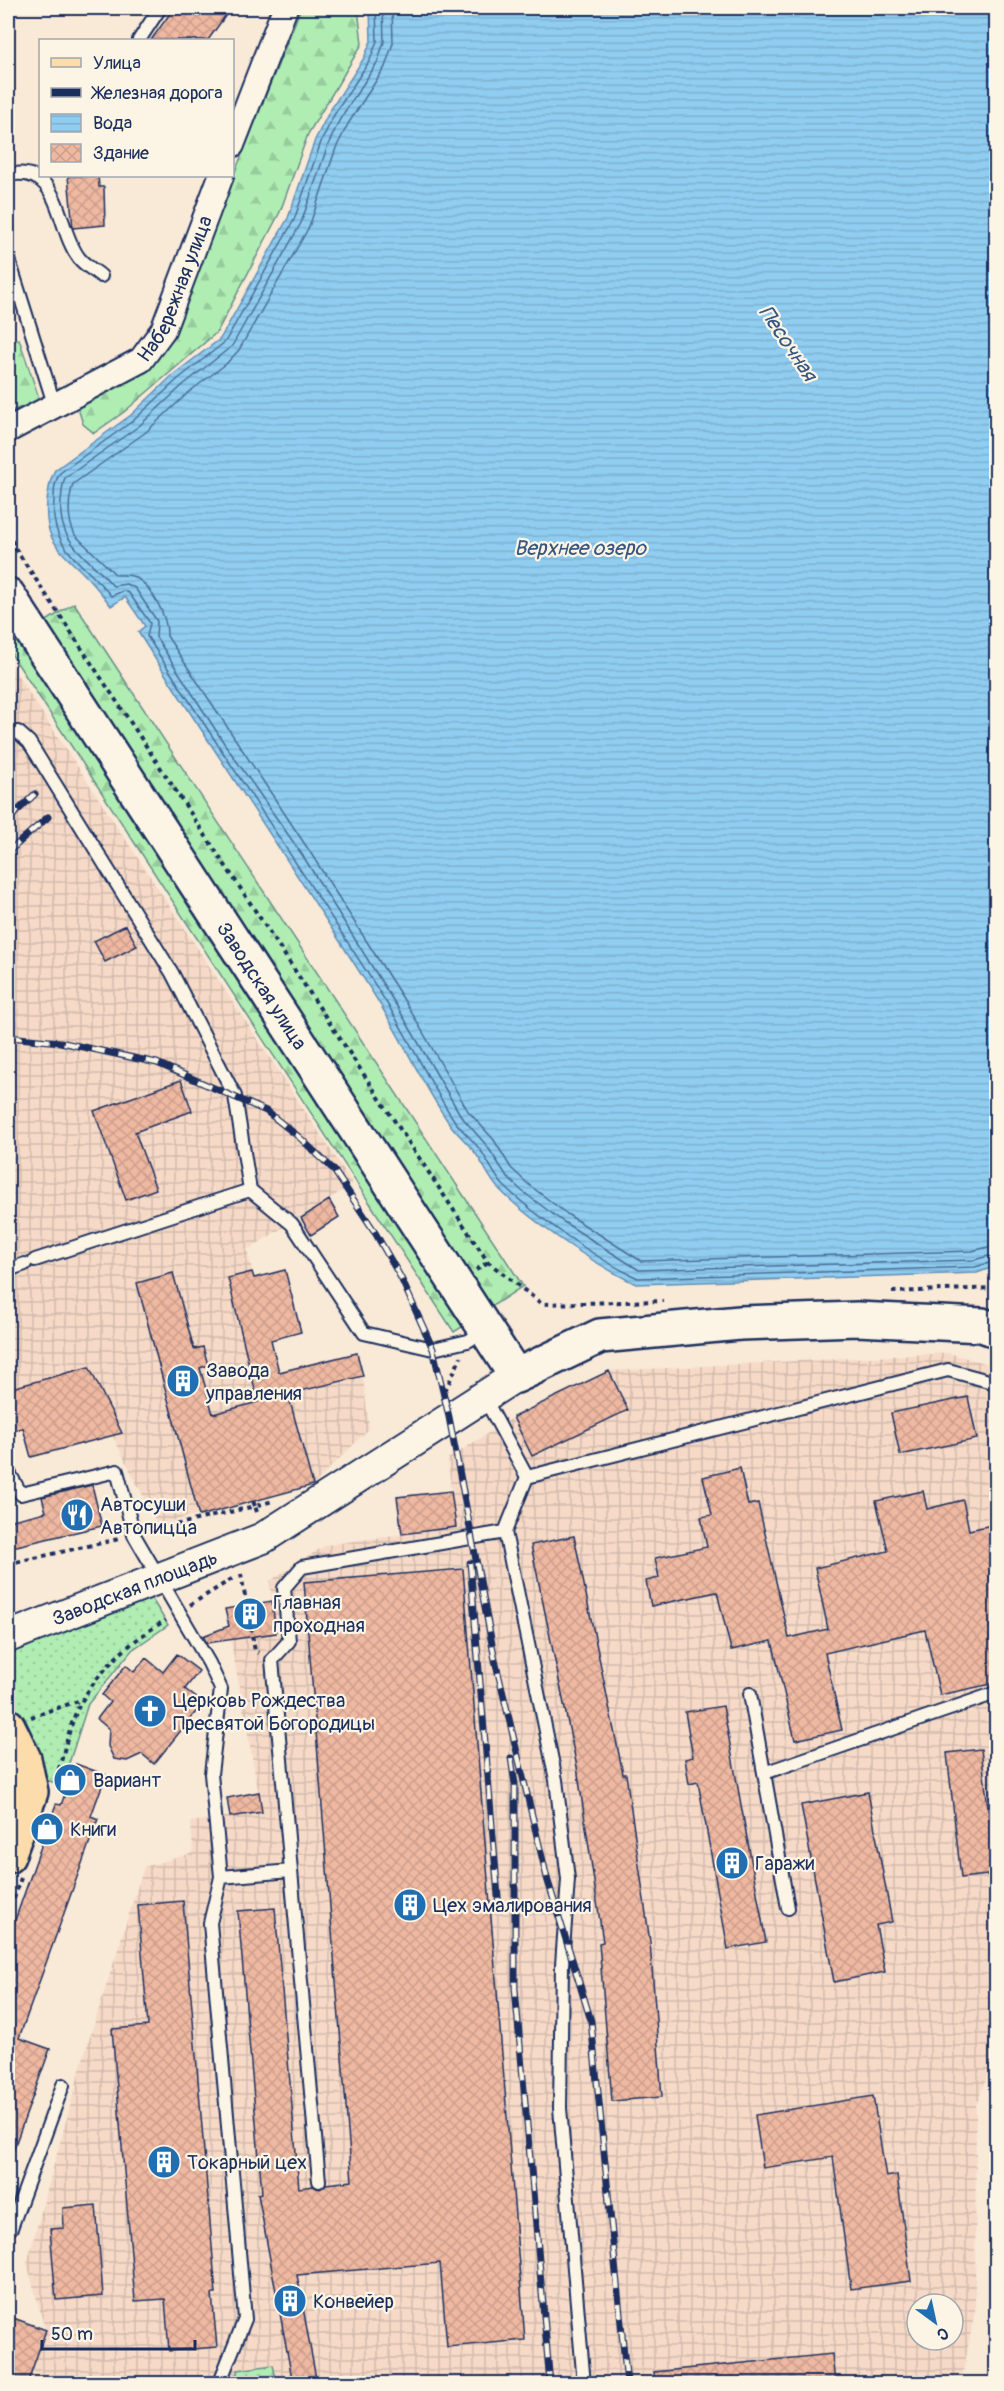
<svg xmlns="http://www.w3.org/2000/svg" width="1004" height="2391" viewBox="0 0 1004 2391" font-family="Pangolin,sans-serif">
  <defs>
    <pattern id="industrial-grid" width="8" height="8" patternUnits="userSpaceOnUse" patternTransform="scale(1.5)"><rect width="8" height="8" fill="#f6dac7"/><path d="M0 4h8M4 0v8" fill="none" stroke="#d2bbad"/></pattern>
    <pattern id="grass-dots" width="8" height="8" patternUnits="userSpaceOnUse" patternTransform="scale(1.5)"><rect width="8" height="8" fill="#b0edb3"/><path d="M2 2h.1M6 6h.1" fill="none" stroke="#97cc9c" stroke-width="1.8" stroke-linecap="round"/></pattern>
    <pattern id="forest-firs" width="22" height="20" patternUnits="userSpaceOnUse" patternTransform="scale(1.5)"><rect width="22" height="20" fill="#b0edb3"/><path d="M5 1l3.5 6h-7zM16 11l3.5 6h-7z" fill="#97cc9c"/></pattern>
    <pattern id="water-rules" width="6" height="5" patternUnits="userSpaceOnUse" patternTransform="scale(1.5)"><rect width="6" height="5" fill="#90cdf0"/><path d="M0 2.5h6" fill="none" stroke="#7cb0d0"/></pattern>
    <pattern id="building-cross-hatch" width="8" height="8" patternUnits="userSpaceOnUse" patternTransform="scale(1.5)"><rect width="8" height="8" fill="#eeb8a1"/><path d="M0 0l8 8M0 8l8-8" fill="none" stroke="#cc9e8d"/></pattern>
  </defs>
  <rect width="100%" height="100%" fill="#f9e9d7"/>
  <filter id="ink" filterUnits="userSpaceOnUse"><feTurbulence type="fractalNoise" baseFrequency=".0167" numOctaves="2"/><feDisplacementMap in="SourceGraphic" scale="12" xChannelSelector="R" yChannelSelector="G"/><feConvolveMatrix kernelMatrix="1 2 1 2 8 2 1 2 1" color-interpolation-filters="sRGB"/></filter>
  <g filter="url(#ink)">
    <path fill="url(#industrial-grid)" fill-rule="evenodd" d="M8 661 353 1184 247 1250 254 1278 285 1270 301 1332 271 1340 279 1372 357 1353 363 1376 369 1429 313 1485 168 1522 159 1527 79 1370 8 1389Z
      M948 1353 996 1366V2054L976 2105 975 2311 961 2383 8 2384V2316L45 2329 27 2263 83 2059 144 1867 193 1853 191 1822 262 1811 225 1609 272 1601 270 1581 326 1545 455 1527 448 1459 513 1417 609 1371ZM917 2304H953V2340H917Z"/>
    <path fill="url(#grass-dots)" stroke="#668e88" stroke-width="1.5" d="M150 1596 168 1625 132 1650 88 1704 62 1785 46 1780 36 1750 8 1698 9 1651Z
      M273 2365 277 2383H233L238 2370Z"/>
    <path fill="url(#forest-firs)" stroke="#668e88" stroke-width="1.5" d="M301 8H358L362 44 308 134 280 212 217 332 124 412 94 433 83 424 78 408 147 364 170 333Z
      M19 339 40 401 8 412V342Z
      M74 603 523 1286 491 1307 42 624Z
      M8 607 473 1320 454 1332 8 649Z"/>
    <path fill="url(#water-rules)" stroke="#618eb6" stroke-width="1.5" d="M370 8H996V1266L977 1273 636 1284C594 1264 531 1222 498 1188 489 1178 484 1165 476 1154 468 1143 457 1134 449 1123 423 1085 403 1041 378 1001 300 877 217 756 138 632L145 626 125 597 111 606C102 594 92 582 81 571 56 547 44 538 47 501 49 489 49 480 55 470L131 415 174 374 220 339 288 218 315 140 329 112 364 58 371 41Z
      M996 2097V2266C992 2210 984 2152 996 2097Z"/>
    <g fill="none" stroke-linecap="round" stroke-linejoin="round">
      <path stroke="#4a6e98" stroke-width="1.5" d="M376 8 377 41 370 60 334 115 321 142 294 220 225 342 178 379 134 420 60 473C54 482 54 491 54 501 49 549 84 562 111 596L123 591 129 593 150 623 147 636C226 759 308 879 386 1002 410 1040 429 1082 454 1120 462 1131 473 1140 481 1151 489 1162 494 1175 503 1185 533 1214 599 1261 638 1278L975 1267 996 1261
        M383 8 384 42 377 63 340 119 328 145 301 223 232 346 183 385 139 426 65 478C62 485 62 493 61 501 57 545 89 556 113 586L126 584 135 588 157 621 156 637 224 743 303 856 401 1013 461 1116 487 1146 508 1178 522 1191 562 1221 639 1270 974 1260 996 1254
        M392 8 393 43 385 67 348 124 336 148 309 227 239 350 226 364 189 392 146 432 73 484C68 501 67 519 75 535L116 575C122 575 129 574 135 577 152 586 168 618 167 636L310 852 409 1008 468 1111 494 1140 511 1168 528 1184 567 1214 641 1261 972 1251 996 1245"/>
    </g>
    <path fill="url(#building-cross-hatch)" stroke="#1b2f5e" stroke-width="1.5" d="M174 8H231L208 40H151Z
      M68 176H98L99 187H104L105 225 73 228Z
      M126 925 137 946 105 962 94 941Z
      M181 1080 192 1111 135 1132 156 1189 126 1200 94 1111Z
      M329 1200 339 1217 311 1235 301 1218Z
      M285 1270 301 1332 271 1340 279 1372 357 1353 363 1376 288 1394 313 1485 199 1516 137 1283 173 1273 194 1349 203 1347 208 1365 200 1368 213 1414 258 1402 228 1278 252 1272 254 1278Z
      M89 1367 122 1433 31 1457 23 1428 8 1432V1389Z
      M609 1371 628 1410 532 1456 513 1417Z
      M968 1397 977 1439 900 1455 891 1413Z
      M740 1468 748 1505 758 1503 789 1638 828 1629 815 1568 888 1551 876 1501 923 1491 927 1509 963 1500 969 1530 996 1524V1683L940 1695 925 1630 825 1653 842 1730 795 1740 772 1641 731 1650 717 1592 651 1606 646 1581 659 1578 655 1558 707 1547 701 1517 712 1515 703 1477Z
      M92 1485 102 1526 8 1548V1521L46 1512 42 1497Z
      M451 1491 456 1527 402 1534 397 1497Z
      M574 1536 623 1774H626L650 1942 662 2097 612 2101 599 1943 603 1942 577 1767 531 1545Z
      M463 1569 525 2340 447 2347 440 2263 297 2275 317 2384H293L258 2194 262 2193 238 1911 275 1908 299 2188 313 2186 320 2189 326 2184 352 2181 304 1582Z
      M272 1601 276 1633 207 1643 203 1636 229 1626 225 1609Z
      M177 1654 199 1671 185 1689 203 1703 154 1764 142 1754 127 1761 114 1759 108 1746 109 1729 97 1719 110 1702 102 1695 126 1665 134 1672 146 1658 163 1672Z
      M723 1706 766 1942 728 1949 698 1782 689 1784 685 1759 693 1757 685 1712Z
      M981 1749 996 1874 961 1878 947 1753Z
      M76 1764 106 1775 91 1816 98 1819 19 2038 50 2049 10 2159H8V1940L56 1804 61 1805Z
      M259 1792 262 1812 230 1817 227 1798Z
      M868 1792 892 1922 876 1925 885 1972 834 1982 801 1805Z
      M183 1901 216 2294H212L217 2347 169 2351 165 2299 135 2301 112 2029 148 2026 138 1905Z
      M873 2096 886 2177 897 2175 911 2281 851 2289 833 2157 763 2168 755 2115Z
      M96 2205 103 2296 56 2300 50 2229 64 2228 63 2208Z
      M8 2316 46 2330 27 2384H8Z
      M832 2354 835 2384H655L654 2372Z"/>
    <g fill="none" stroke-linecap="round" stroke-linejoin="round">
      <g stroke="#1b2f5e" stroke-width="16">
        <path id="service" d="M139 40 160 8
          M8 175C62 163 56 229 79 258 84 265 94 270 101 276
          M8 257 55 407
          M8 733 18 732 29 742 172 973 235 1096 250 1190 292 1224 364 1333 433 1349 468 1341 486 1330
          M35 1260 250 1190
          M8 1270 25 1264
          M8 1471 21 1494 117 1471 134 1535 209 1663 221 1689 211 1774 221 1877 291 1871
          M527 1477 948 1370 996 1383
          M505 1532 556 1780 568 1879 562 1965 560 2108 584 2384
          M750 1694 788 1908
          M764 1773 996 1693
          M319 2181 272 1660 289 1641 284 1588 302 1567 505 1532 527 1477 484 1397
          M8 2227 11 2228 63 2085
          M219 2384 245 2319 210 1923 221 1877"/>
      </g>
      <g stroke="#1b2f5e" stroke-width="28">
        <g id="minor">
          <path d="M232 145 285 8"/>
          <path id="s1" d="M8 430 141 360 163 330 221 176"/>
        </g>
      </g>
      <g stroke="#1b2f5e" stroke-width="34">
        <g id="tertiary">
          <path id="s2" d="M8 1637 263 1538 516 1376"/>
        </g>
      </g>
      <g stroke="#1b2f5e" stroke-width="38">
        <g id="secondary">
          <path id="s3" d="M8 595 516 1376 600 1336 740 1323 857 1319 982 1325 996 1330"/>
        </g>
      </g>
      <g stroke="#1b2f5e" stroke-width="38">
        <path id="primary" d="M8 1726 24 1759 31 1792 8 1856"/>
      </g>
      <path stroke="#1b2f5e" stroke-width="4" stroke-dasharray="4.5 4.5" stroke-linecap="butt" d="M8 532 15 548 488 1262 542 1304 663 1301
        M476 1270 488 1262
        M892 1292 996 1288
        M445 1391 461 1357
        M257 1512 255 1506 273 1501
        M150 1531 255 1506 253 1501
        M8 1564 119 1539
        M241 1574 255 1651 259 1653
        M190 1605 235 1577
        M31 1717 81 1700
        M57 1775 70 1780
        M56 1778C64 1755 70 1719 83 1699 103 1666 133 1639 166 1620
        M8 1916 21 1878"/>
      <use href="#service" stroke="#fcf5e5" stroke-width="12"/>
      <use href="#minor" stroke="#fcf5e5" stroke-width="24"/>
      <use href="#tertiary" stroke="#fcf5e5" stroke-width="30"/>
      <use href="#secondary" stroke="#fcf5e5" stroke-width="33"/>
      <use href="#primary" stroke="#fddcac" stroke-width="33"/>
      <g stroke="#1b2f5e" stroke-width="7">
        <path id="rail" d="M8 820 35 794
          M8 852 48 817
          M8 1037 60 1042 157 1063 266 1111 299 1137 333 1169 373 1229 401 1278 433 1349 449 1417 495 1660 547 1878 591 2021 627 2384
          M470 1563 499 1908
          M511 1758 515 1784V1988L550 2384"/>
      </g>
      <use href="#rail" stroke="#fcf5e5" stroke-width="4.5" stroke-dasharray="14" stroke-linecap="butt"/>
    </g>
  </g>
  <defs>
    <g id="building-disc" transform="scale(1.725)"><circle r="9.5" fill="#1f6fb2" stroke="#fcf5e5"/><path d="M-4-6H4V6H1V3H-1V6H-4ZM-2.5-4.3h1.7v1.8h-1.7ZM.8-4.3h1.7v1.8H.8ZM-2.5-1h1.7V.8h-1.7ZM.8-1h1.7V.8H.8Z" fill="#fff"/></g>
    <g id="restaurant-disc" transform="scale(1.725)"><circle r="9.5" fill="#1f6fb2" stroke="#fcf5e5"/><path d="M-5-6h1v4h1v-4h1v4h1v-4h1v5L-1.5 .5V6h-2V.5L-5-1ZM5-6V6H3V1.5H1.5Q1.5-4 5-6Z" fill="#fff"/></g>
    <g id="church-disc" transform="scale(1.725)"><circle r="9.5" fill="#1f6fb2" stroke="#fcf5e5"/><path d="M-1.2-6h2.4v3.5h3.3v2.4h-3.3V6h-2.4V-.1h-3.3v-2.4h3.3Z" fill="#fff"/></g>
    <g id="shop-disc" transform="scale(1.725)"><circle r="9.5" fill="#1f6fb2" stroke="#fcf5e5"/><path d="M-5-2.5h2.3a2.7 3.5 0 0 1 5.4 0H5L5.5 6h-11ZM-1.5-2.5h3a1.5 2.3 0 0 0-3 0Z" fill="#fff"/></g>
  </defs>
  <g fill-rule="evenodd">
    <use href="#building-disc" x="183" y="1381"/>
    <use href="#restaurant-disc" x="77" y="1515"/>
    <use href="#building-disc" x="250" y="1614"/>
    <use href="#church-disc" x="150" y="1711"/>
    <use href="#shop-disc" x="70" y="1780"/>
    <use href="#shop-disc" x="47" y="1829"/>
    <use href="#building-disc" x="732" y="1863"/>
    <use href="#building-disc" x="410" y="1905"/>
    <use href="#building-disc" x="164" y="2162"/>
    <use href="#building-disc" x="290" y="2301"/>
  </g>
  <g text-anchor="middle" stroke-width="4.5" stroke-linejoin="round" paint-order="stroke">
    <g font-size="20" fill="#1b2f5e" stroke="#fcf5e5">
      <text dy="7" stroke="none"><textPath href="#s1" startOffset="230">Набережная улица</textPath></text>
      <text dy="7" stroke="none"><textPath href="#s3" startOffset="466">Заводская улица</textPath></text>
      <text dy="7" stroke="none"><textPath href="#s2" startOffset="136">Заводская площадь</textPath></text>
    </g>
    <g font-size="20" fill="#1b2f5e" stroke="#fcf5e5" text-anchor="start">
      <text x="206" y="1377">Завода<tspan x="206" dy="23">управления</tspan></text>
      <text x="100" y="1511">Автосуши<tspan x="100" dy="23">Автопицца</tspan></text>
      <text x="273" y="1609">Главная<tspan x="273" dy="23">проходная</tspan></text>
      <text x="173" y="1707">Церковь Рождества<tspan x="173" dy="23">Пресвятой Богородицы</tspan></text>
      <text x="93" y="1787">Вариант</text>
      <text x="70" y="1836">Книги</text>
      <text x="755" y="1870">Гаражи</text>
      <text x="433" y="1912">Цех эмалирования</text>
      <text x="187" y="2169">Токарный цех</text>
      <text x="313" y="2308">Конвейер</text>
    </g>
    <g font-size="21" font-style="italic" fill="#385682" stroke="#fcf5e5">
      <text transform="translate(788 343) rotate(56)" y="7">Песочная</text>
      <text x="580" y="555">Верхнее озеро</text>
    </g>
  </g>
  <rect width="1004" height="2391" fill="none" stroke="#fcf5e5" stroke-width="30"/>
  <rect x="15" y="15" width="974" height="2361" fill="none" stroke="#1b2f5e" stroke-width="2" filter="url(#ink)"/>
  <rect x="39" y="39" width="195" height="138" fill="#fcf5e5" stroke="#a2a6af" stroke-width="1.5"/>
  <rect x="51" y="58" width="30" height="9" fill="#fddcac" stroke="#a2a6af" stroke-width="1.5"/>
  <text x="93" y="69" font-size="18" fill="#1b2f5e">Улица</text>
  <rect x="51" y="88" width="30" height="9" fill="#1b2f5e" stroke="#a2a6af" stroke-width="1.5"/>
  <text x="93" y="99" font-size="18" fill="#1b2f5e">Железная дорога</text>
  <rect x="51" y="114" width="30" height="18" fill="url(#water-rules)" stroke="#a2a6af" stroke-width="1.5"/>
  <text x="93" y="129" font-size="18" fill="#1b2f5e">Вода</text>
  <rect x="51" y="144" width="30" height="18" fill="url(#building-cross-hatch)" stroke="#a2a6af" stroke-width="1.5"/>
  <text x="93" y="159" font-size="18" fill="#1b2f5e">Здание</text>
  <g transform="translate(935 2322) rotate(147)"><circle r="28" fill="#fcf5e5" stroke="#a2a6af" stroke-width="1.5"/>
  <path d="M0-4.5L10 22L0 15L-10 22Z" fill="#1f6fb2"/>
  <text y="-9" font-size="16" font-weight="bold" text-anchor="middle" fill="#1b2f5e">С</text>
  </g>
  <path d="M42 2340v9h153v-9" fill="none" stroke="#1b2f5e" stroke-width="3"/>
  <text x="51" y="2340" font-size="18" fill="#1b2f5e" stroke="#fcf5e5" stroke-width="4.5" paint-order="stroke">50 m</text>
</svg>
